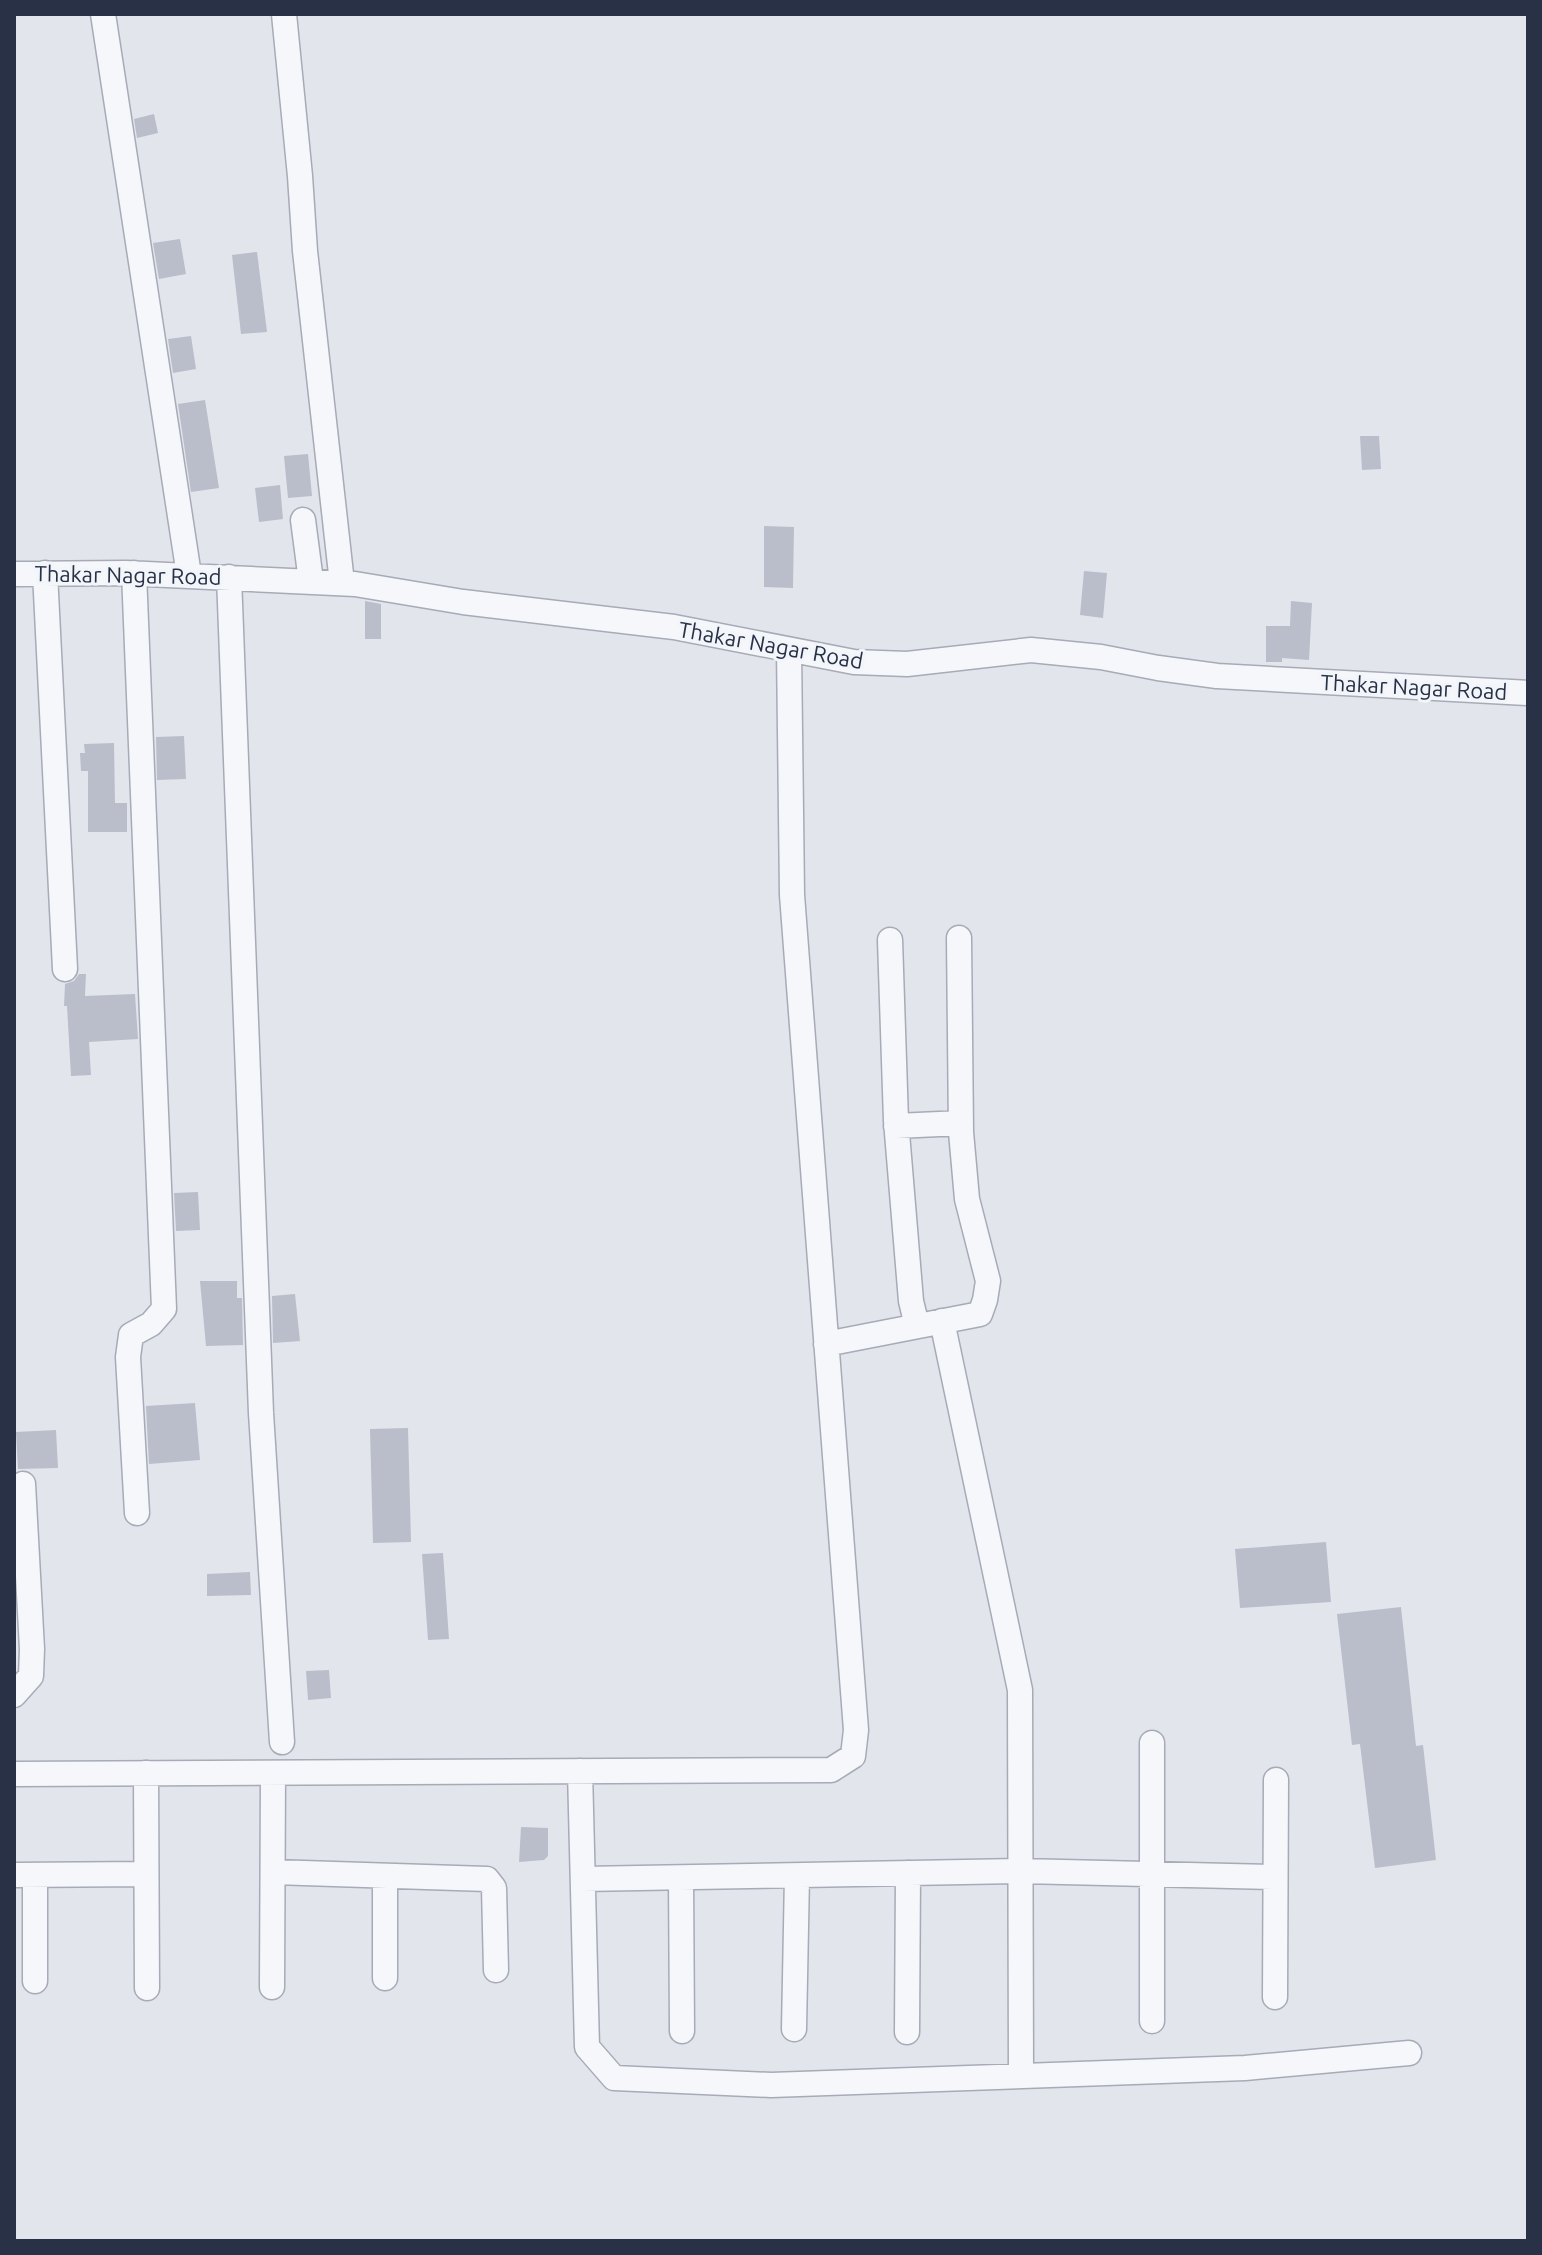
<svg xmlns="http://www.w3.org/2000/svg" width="1542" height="2255" viewBox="0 0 1542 2255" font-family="Ubuntu,sans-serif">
  <rect width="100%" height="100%" fill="#e2e5ec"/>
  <path fill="#b9beca" d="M154 114 158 133 137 138 134 119Z
    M180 239 186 274 159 279 153 243Z
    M257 252 267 332 241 334 232 255Z
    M191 336 196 369 173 373 168 339Z
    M205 400 219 488 191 492 178 404Z
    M1360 436H1379L1381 469 1362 470Z
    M308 454 312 496 288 498 284 456Z
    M280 485 283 519 259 522 255 488Z
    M764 526 794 527 793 588 764 587Z
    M1084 571 1107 573 1103 618 1080 615Z
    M365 601 381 604V639H365Z
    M1291 601 1312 603 1309 660 1282 658V662H1266V626H1290Z
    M184 736 186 779 157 780 156 737Z
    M114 743 115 803H127V832H88V771H81L80 753H85L84 744Z
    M79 974H86L85 996 135 994 138 1039 89 1042 91 1075 71 1076 67 1006H64L65 984 74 981Z
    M198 1192 200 1230 176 1231 174 1193Z
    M200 1281H237V1298H242L243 1345 206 1346Z
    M295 1294 300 1341 273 1343 272 1296Z
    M195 1403 200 1460 149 1464 146 1406Z
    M408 1428 411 1542 373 1543 370 1429Z
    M56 1430 58 1468 18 1469 16 1432Z
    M1326 1542 1331 1602 1240 1608 1235 1549Z
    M443 1553 449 1639 428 1640 422 1554Z
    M250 1572 251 1595 207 1596V1574Z
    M1401 1607 1416 1746 1423 1745 1436 1860 1375 1868 1360 1744 1352 1745 1337 1614Z
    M329 1670 331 1698 308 1700 306 1671Z
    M521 1827 548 1828V1856L544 1860 519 1862Z"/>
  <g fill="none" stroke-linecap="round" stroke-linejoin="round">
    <g stroke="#a6abb7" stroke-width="27">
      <path id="minor" d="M103 14 189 575
        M284 14 300 176 305 251 342 583
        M303 520 311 581
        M45 573 65 969
        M134 573 164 1309 151 1324 131 1335 128 1357 137 1513
        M14 574 126 573 355 584 463 602 674 627 854 662 907 664 1031 650 1101 657 1158 668 1217 676 1528 693
        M229 577 261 1413 282 1742
        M890 940 896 1121 911 1301 917 1326
        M896 1126 961 1123
        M942 1321 1020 1690 1021 2076
        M826 1344 980 1314 985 1300 988 1281 967 1199 961 1132 959 938
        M14 1695 31 1676 32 1649 23 1484
        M1152 1743V2021
        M580 1771 587 2047 614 2078 771 2085 1245 2068 1409 2053
        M146 1773 147 1988
        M14 1774 831 1770 853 1756 856 1730 792 895 789 650
        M273 1872 487 1879 494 1888 496 1970
        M14 1875 146 1874
        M35 1875V1981
        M681 1878 682 2031
        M583 1879 1021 1871 1274 1877
        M385 1978V1876
        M272 1987 273 1773
        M1275 1997 1276 1780
        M794 2029 797 1876
        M907 2032 908 1873"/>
    </g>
    <use href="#minor" stroke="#f5f7fa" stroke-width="24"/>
  </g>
  <g text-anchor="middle" stroke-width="6" stroke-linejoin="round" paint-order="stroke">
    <g font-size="22" fill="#283146" stroke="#f2f5f9">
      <text transform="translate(128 575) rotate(1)" y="8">Thakar Nagar Road</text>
      <text transform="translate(771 645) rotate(10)" y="8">Thakar Nagar Road</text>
      <text transform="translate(1414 687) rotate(3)" y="8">Thakar Nagar Road</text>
    </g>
  </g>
  <rect width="1542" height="2255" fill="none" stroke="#283146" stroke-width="32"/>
</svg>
